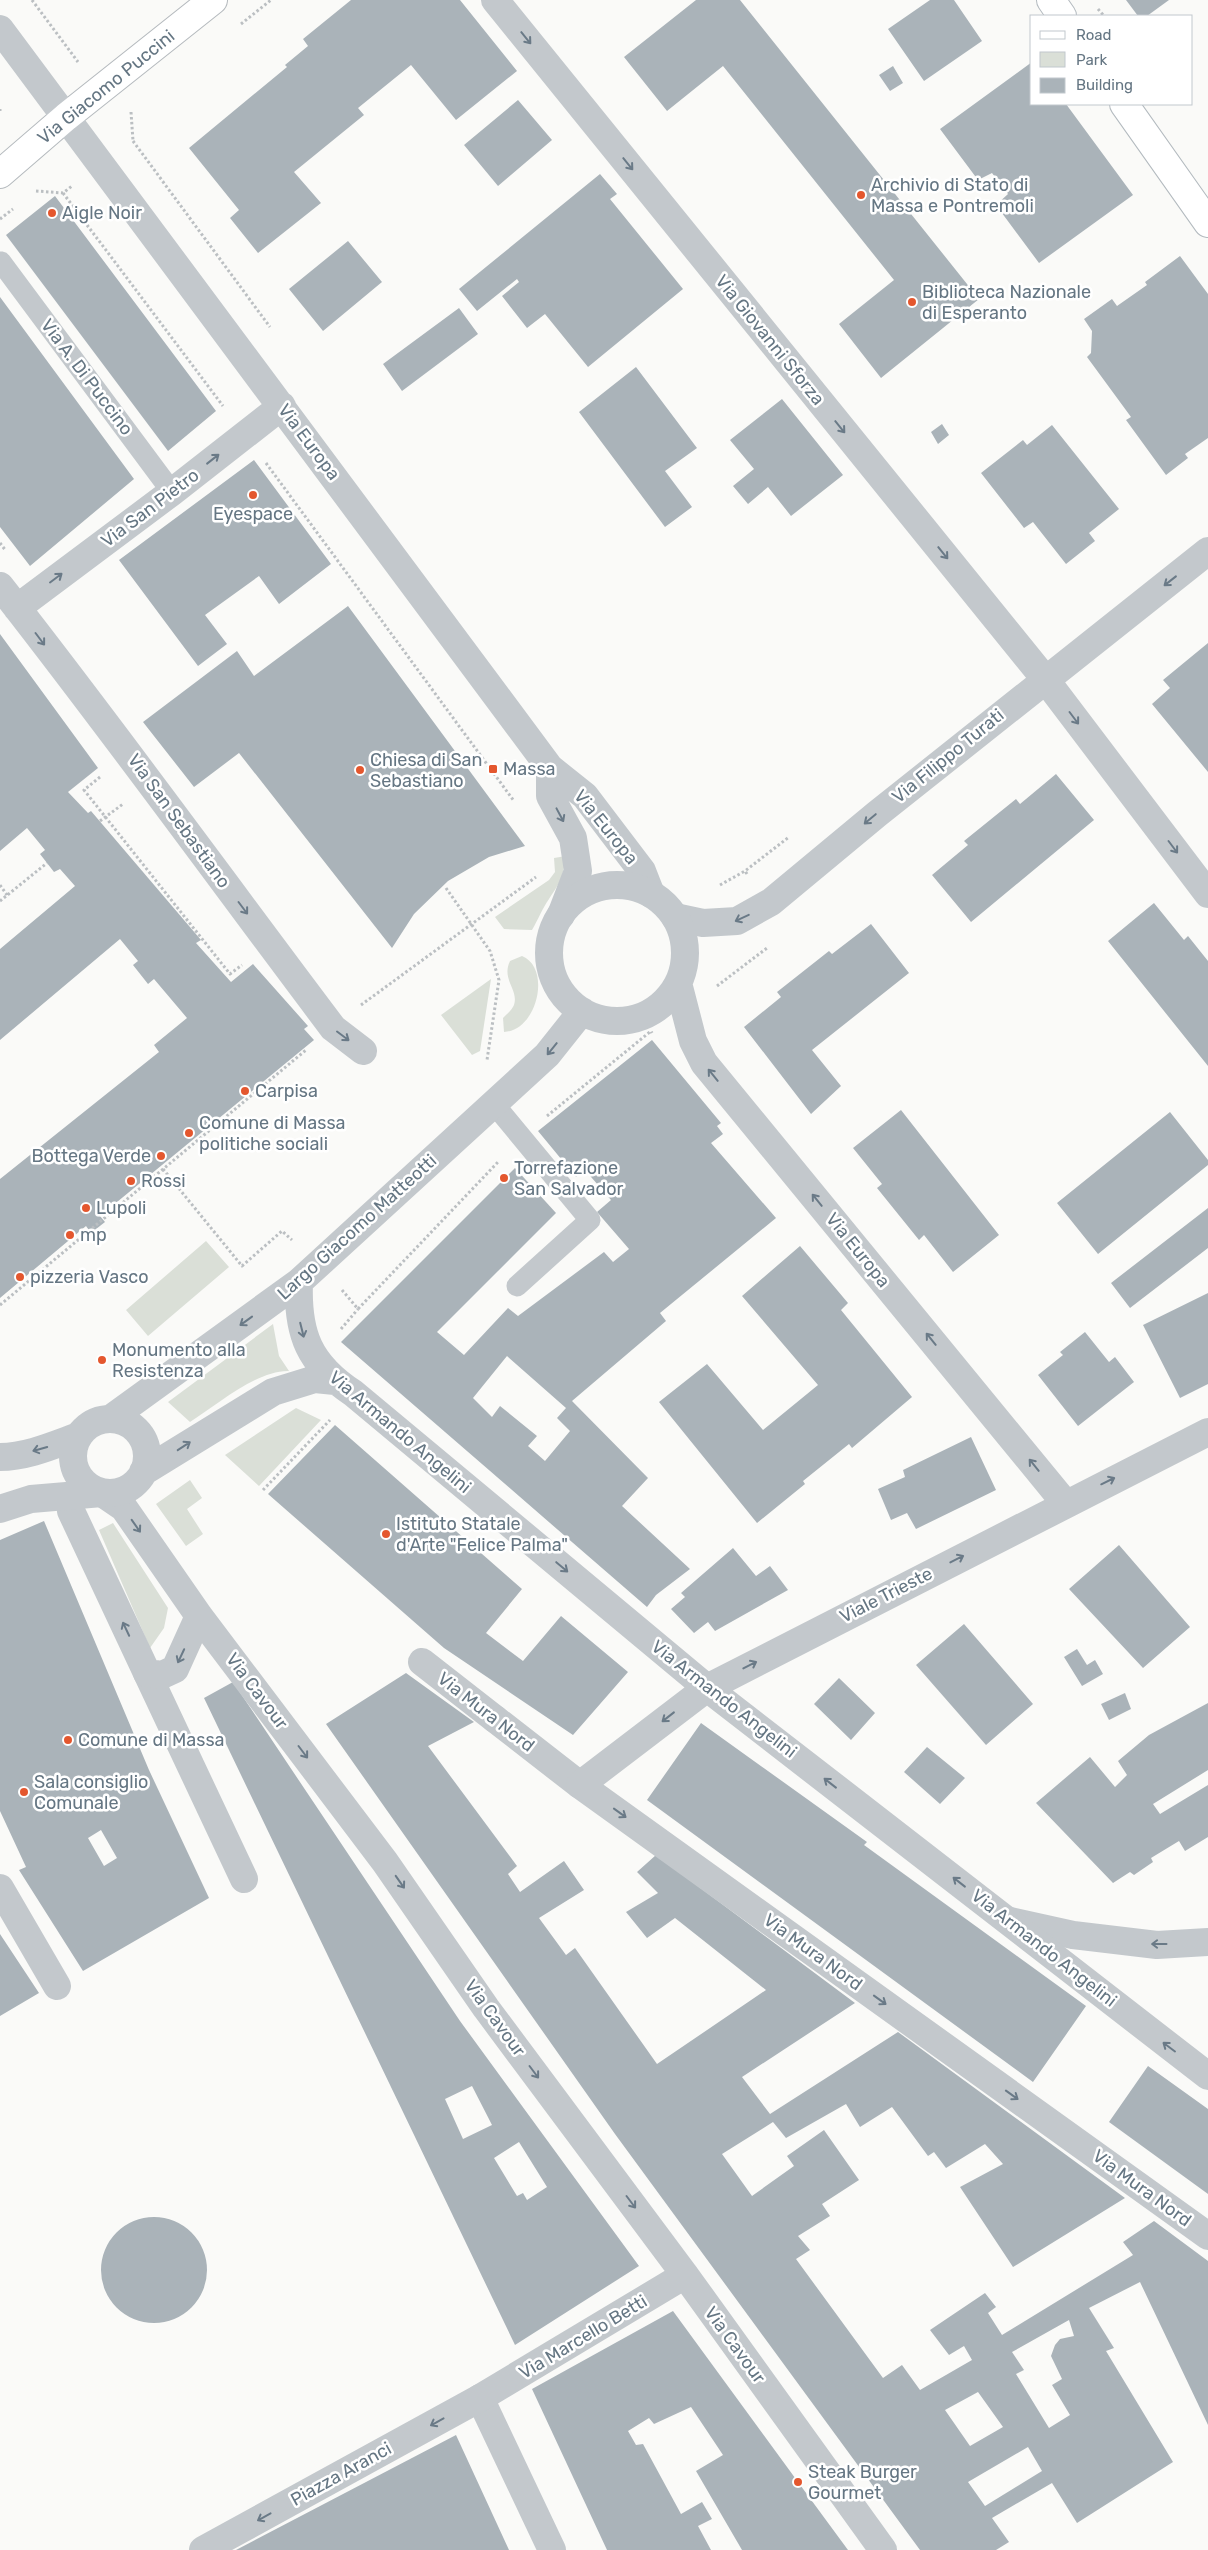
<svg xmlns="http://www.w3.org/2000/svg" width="1208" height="2550" viewBox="0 0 1208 2550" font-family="Rubik,sans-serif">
  <rect width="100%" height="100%" fill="#fafaf8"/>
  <path fill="#dadfd7" d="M566 856C562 880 562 879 549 899 542 909 538 920 532 930L504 929 495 917 549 880 555 872 554 858Z
    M522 956C552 968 537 1031 504 1032L503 1018C506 1015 512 1010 514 1005 519 989 501 980 510 961Z
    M491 979 480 1051 472 1055 441 1015Z
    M206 1241 229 1267 148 1336 126 1310Z
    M273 1324 279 1356 289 1371C257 1370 217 1405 190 1422L168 1402Z
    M296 1408 321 1420 259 1486 225 1455Z
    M190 1480 202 1498 187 1509 203 1534 186 1546 156 1504Z
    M113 1523 168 1608 164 1628 150 1648 99 1530Z"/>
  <path fill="#aab3b9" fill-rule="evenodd" d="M351 0H460L517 71 456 120 411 65 358 108 364 115 294 172 321 203 258 253 230 218 239 210 189 148 287 67 285 65 308 46 303 39Z
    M696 0H740L979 299 881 378 839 324 894 280 723 66 667 111 624 57Z
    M930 0H954L982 41 924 81 888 29Z
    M1126 0H1169L1147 16H1138Z
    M1032 62V104H1066L1133 195 1039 263 996 205 1008 194 992 173 978 180 940 129Z
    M893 66 903 83 890 91 879 75Z
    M518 100 552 140 498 186 464 145Z
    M600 174 617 194 610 199 683 289 588 367 545 314 527 328 502 296 519 282 517 279 477 311 459 289Z
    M55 196 216 411 168 451 6 235Z
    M348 241 382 282 323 331 289 289Z
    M1180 256 1208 294V438L1185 454 1188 458 1166 475 1126 420 1131 417 1087 357 1091 353 1092 331 1084 319 1112 299 1117 306 1147 285 1145 282Z
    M0 297 134 479 30 566 0 527Z
    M459 308 478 334 402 391 383 364Z
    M636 367 697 448 665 471 692 507 665 527 579 412Z
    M782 399 843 475 791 516 768 487 748 504 733 486 754 469 730 440Z
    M942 424 949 435 938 444 931 432Z
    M1052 425 1119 509 1089 533 1095 541 1066 564 1033 522 1024 528 981 473 1023 440 1027 445Z
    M254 460 331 564 279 604 259 576 205 615 227 644 198 666 119 560Z
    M348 606 525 846 489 857 448 881 414 914 392 948 239 753 194 787 143 722 237 651 254 676Z
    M0 634 98 768 68 792 88 813 91 811 201 940 196 943 231 982 253 964 308 1026 304 1029 314 1040 100 1216 105 1222 91 1233 86 1226 0 1298V1179L159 1052 154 1045 187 1018 154 979 148 984 133 965 138 961 120 939 0 1040V949L75 886 60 869 54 872 40 854 45 850 27 828 0 851Z
    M1208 643V772L1152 704 1170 688 1163 680Z
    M1056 774 1094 820 971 922 932 875 968 845 964 841 1016 799 1020 804Z
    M1154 903 1184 940 1188 936 1208 961V1066L1108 941Z
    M871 924 909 973 812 1050 841 1086 811 1114 744 1027 781 997 777 992 829 951 832 954Z
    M652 1040 721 1123 717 1126 723 1134 711 1143 776 1218 660 1313 666 1321 572 1401 648 1478 622 1506 690 1569 656 1595 647 1607 341 1342 515 1168 556 1213 437 1332 464 1355 508 1308 518 1316 604 1252 613 1262 629 1249 597 1212 611 1200 585 1170 576 1177 538 1131ZM507 1356 566 1408 557 1418 570 1431 545 1461 528 1446 537 1436 500 1406 492 1417 473 1398Z
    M901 1110 999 1235 953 1272 924 1235 919 1240 877 1188 882 1184 853 1148Z
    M1170 1112 1208 1160V1165L1098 1254 1057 1203Z
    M1208 1208V1248L1130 1308 1111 1283Z
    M800 1246 848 1303 841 1310 912 1397 852 1448 849 1444 803 1481 805 1484 757 1523 659 1402 707 1364 763 1430 818 1385 742 1296Z
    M1208 1293V1384L1180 1398 1143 1325Z
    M1085 1332 1109 1362 1115 1357 1134 1382 1078 1426 1038 1375 1063 1355 1060 1352Z
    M335 1425 522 1589 486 1633 523 1661 561 1616 628 1672 573 1735 444 1648 268 1494Z
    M971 1437 996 1490 916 1529 907 1513 891 1520 878 1489 905 1477 903 1470Z
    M44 1521 149 1770 209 1898 83 1971 19 1870 26 1867 0 1811V1540ZM101 1830 117 1858 104 1866 88 1838Z
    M1119 1545 1190 1627 1143 1668 1069 1589Z
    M733 1548 756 1576 770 1566 788 1590 715 1631 708 1622 694 1633 671 1609 685 1597 681 1593Z
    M964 1624 1033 1704 986 1745 916 1665Z
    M1077 1649 1087 1665 1095 1660 1103 1674 1082 1686 1064 1657Z
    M406 1673 474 1722 428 1746 517 1866 508 1874 520 1892 564 1861 584 1890 539 1918 566 1955 575 1948 657 2064 766 1990 675 1918 647 1938 626 1912 658 1893 637 1872 656 1855 855 2003 742 2077 770 2114 898 2032 1125 2198 1013 2267 960 2187 1003 2164 985 2144 946 2168 934 2152 928 2156 892 2107 860 2127 846 2104 786 2138 773 2122 722 2154 752 2196 794 2166 787 2156 824 2130 859 2180 822 2204 830 2216 798 2236 810 2250 796 2259 883 2378 902 2365 920 2390 972 2360 964 2346 949 2355 930 2330 985 2293 996 2307 988 2313 1002 2335 1133 2255 1123 2242 1154 2221 1208 2261V2425L1140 2282 1089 2308 1114 2348 1106 2351 1173 2462 1077 2523 1052 2483 992 2518 1009 2542 996 2550H920L615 2134 326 1724ZM1069 2320 1074 2336 1060 2339 1055 2345 1051 2356 1062 2379 1052 2385 1070 2415 1049 2428 1016 2374 1024 2370 1012 2352ZM978 2392 1003 2427 970 2446 945 2410ZM1028 2447 1042 2471 985 2506 968 2482Z
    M839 1678 875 1713 851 1740 814 1704Z
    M233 1682 460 2021 639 2266 515 2345 204 1698ZM472 2086 492 2125 463 2139 445 2099ZM519 2142 547 2187 527 2200 523 2193 517 2196 494 2158Z
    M1125 1693 1131 1709 1109 1720 1101 1704Z
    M1208 1703V1770L1153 1804 1160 1814 1208 1785V1837L1185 1851 1179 1841 1151 1858 1153 1862 1134 1875 1130 1872 1113 1883 1036 1803 1090 1757 1115 1787 1127 1775 1118 1761 1149 1735Z
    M701 1723 867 1842 864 1845 1086 2006 1033 2082 647 1800Z
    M927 1747 965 1778 940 1804 904 1772Z
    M0 1934 39 1993 0 2016Z
    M1148 2066 1208 2109V2194L1109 2122Z
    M101 2270a53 53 0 1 1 106 0a53 53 0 1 1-106 0Z
    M673 2311 798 2482 848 2550H742L696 2471 723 2455 691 2407 654 2424 649 2418 628 2431 636 2445 643 2444 681 2514 702 2502 712 2519 698 2526 711 2550H607L532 2389Z
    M456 2435 509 2550H236Z"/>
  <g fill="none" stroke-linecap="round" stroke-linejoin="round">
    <g stroke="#b3babf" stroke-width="30">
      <path id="secondary" d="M1051 0 1062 16
        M1124 104 1208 223"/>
    </g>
    <g stroke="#b5babe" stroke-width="30">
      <path id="primary" d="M0 174 66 117 213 0"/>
    </g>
    <path stroke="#bbbfc2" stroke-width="3" stroke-dasharray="2.5 2.5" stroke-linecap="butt" d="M32 0 78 62
      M1098 9 1104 16
      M241 24 271 0
      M0 109V111
      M131 112 133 141
      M133 141 270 327
      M36 191 63 193 72 186
      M63 193 223 406
      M0 219 13 209
      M266 463 514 801
      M0 543 6 551
      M100 777 84 790 230 974 242 965
      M100 821 123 804
      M747 874 745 871 789 837
      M0 885 7 895
      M720 885 745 871
      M446 888 490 951 499 980 487 1060
      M0 901 47 863
      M717 986 767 948
      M361 1005 536 877
      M547 1116 651 1031 652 1033
      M163 1169 242 1266 282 1231 292 1240
      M342 1290 358 1309 499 1161
      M0 1305 306 1050
      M341 1329 358 1309
      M263 1490 330 1420"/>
    <path stroke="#c3c8cc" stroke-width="21" d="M1 262 172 492
      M494 1104 590 1220 517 1286"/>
    <path stroke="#c3c8cc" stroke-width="28" d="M422 1662 495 1719
      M147 1673 244 1879
      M0 1888 57 1986
      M480 2398 552 2550"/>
    <path stroke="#c3c8cc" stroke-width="28" d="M495 0 1045 679 1208 894
      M0 29 550 768 585 796 642 871 651 894
      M0 586C114 731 222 881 333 1028L363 1051
      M17 608 172 492 282 406
      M550 768V796L573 838 578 871 561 915
      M675 917 703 923 737 921 771 902 877 814 1208 551
      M102 1493 124 1508 199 1616 385 1862 486 2008 685 2275 883 2550
      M75 1494 70 1503 71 1511 147 1673 162 1675 175 1669 199 1616
      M495 1719 580 1785
      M1010 1921 1073 1935 1157 1945 1208 1942
      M203 2550 480 2398 685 2275"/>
    <path stroke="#c3c8cc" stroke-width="28" d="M549 953a68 68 0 1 1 136 0a68 68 0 1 1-136 0Z
      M678 983 693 1041 704 1063 1065 1503
      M299 1282C297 1334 309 1364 353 1393L707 1688 1208 2076
      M110 1419 299 1282 547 1055 582 1011
      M73 1456a37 37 0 1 1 74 0a37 37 0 1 1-74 0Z
      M1208 1432 707 1688 580 1785 1208 2236
      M0 1457C27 1457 54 1445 79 1436
      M143 1472 273 1392 315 1379 335 1381
      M0 1509 31 1499 102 1493"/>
    <use href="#secondary" stroke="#fff" stroke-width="28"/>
    <use href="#primary" stroke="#fff" stroke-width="28"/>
  </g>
  <defs><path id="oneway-shaft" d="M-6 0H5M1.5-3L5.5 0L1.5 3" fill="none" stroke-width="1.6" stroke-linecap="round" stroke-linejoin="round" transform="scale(1.25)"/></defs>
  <g stroke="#6a7a87">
    <use href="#oneway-shaft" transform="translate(526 38) rotate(51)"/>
    <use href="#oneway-shaft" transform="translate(628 164) rotate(51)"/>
    <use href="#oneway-shaft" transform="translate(840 427) rotate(51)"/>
    <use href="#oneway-shaft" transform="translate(213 459) rotate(-38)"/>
    <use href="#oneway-shaft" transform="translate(943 553) rotate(51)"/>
    <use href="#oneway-shaft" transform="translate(56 578) rotate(-37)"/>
    <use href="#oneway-shaft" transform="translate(1170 581) rotate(142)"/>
    <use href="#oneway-shaft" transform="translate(40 639) rotate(53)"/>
    <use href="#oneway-shaft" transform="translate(1074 718) rotate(53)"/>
    <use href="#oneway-shaft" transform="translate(560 815) rotate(62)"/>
    <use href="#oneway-shaft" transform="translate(870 819) rotate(140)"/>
    <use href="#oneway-shaft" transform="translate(1173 847) rotate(53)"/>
    <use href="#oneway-shaft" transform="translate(243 908) rotate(53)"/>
    <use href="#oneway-shaft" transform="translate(742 918) rotate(155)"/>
    <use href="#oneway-shaft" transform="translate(343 1036) rotate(37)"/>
    <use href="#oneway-shaft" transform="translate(552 1049) rotate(129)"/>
    <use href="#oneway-shaft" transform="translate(713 1075) rotate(-129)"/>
    <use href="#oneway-shaft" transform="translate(817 1200) rotate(-129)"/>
    <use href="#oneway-shaft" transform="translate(246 1321) rotate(144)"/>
    <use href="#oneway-shaft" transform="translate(302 1330) rotate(76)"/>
    <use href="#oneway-shaft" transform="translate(931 1339) rotate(-129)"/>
    <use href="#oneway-shaft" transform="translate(184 1446) rotate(-33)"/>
    <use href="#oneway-shaft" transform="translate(40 1449) rotate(164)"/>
    <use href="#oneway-shaft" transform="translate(1034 1465) rotate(-129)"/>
    <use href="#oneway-shaft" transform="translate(1108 1481) rotate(-26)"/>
    <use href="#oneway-shaft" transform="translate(136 1526) rotate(55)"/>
    <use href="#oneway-shaft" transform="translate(957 1559) rotate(-27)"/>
    <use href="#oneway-shaft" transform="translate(562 1567) rotate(40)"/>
    <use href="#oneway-shaft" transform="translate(126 1629) rotate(-115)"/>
    <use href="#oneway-shaft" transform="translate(181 1656) rotate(115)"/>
    <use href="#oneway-shaft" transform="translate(750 1665) rotate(-27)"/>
    <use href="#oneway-shaft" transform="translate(668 1717) rotate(142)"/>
    <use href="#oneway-shaft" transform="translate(303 1752) rotate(53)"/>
    <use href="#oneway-shaft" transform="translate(830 1783) rotate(-142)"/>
    <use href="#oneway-shaft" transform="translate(620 1813) rotate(36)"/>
    <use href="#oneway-shaft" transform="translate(400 1882) rotate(55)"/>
    <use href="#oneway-shaft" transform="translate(959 1882) rotate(-142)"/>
    <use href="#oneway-shaft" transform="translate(1159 1944) rotate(-180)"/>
    <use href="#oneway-shaft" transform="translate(880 2000) rotate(36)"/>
    <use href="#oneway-shaft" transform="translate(1169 2047) rotate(-143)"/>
    <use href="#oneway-shaft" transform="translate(534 2072) rotate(53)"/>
    <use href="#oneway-shaft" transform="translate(1012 2095) rotate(36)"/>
    <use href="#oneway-shaft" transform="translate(631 2202) rotate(53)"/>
    <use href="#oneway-shaft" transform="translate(437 2422) rotate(151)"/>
    <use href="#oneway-shaft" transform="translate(264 2517) rotate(151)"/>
  </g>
  <g fill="#e4572e" stroke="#fff" stroke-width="2">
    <circle cx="861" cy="195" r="5"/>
    <circle cx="52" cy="213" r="5"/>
    <circle cx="912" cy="302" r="5"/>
    <circle cx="253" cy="495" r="5"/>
    <rect x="488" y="764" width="10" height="10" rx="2.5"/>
    <circle cx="360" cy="770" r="5"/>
    <circle cx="245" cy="1091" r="5"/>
    <circle cx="189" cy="1133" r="5"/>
    <circle cx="161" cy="1156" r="5"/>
    <circle cx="504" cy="1178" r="5"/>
    <circle cx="131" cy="1181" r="5"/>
    <circle cx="86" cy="1208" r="5"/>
    <circle cx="70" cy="1235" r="5"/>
    <circle cx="20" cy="1277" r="5"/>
    <circle cx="102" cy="1360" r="5"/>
    <circle cx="386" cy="1534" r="5"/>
    <circle cx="68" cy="1740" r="5"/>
    <circle cx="24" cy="1792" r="5"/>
    <circle cx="798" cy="2482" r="5"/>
  </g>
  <g text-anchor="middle" stroke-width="5" stroke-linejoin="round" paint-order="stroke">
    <g font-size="18" fill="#657683" stroke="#fff">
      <text transform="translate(106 87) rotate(-39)" y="6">Via Giacomo Puccini</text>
      <text transform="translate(770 340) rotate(51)" y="6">Via Giovanni Sforza</text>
      <text transform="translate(87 377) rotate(53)" y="6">Via A. Di Puccino</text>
      <text transform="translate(309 442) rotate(53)" y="6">Via Europa</text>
      <text transform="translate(150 508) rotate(-37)" y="6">Via San Pietro</text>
      <text transform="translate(948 756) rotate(-39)" y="6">Via Filippo Turati</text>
      <text transform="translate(179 821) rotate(54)" y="6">Via San Sebastiano</text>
      <text transform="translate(606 827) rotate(51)" y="6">Via Europa</text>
      <text transform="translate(357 1227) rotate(-42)" y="6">Largo Giacomo Matteotti</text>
      <text transform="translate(858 1250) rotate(51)" y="6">Via Europa</text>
      <text transform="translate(400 1432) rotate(40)" y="6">Via Armando Angelini</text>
      <text transform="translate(886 1595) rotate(-27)" y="6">Viale Trieste</text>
      <text transform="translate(257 1691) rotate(53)" y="6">Via Cavour</text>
      <text transform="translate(724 1699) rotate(38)" y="6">Via Armando Angelini</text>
      <text transform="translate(486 1712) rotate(38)" y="6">Via Mura Nord</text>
      <text transform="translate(1044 1948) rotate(38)" y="6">Via Armando Angelini</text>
      <text transform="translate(813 1952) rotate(36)" y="6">Via Mura Nord</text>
      <text transform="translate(495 2018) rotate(54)" y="6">Via Cavour</text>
      <text transform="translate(1142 2188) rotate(36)" y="6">Via Mura Nord</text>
      <text transform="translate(583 2337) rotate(-31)" y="6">Via Marcello Betti</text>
      <text transform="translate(735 2345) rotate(54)" y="6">Via Cavour</text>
      <text transform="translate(341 2474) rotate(-29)" y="6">Piazza Aranci</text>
    </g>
    <g font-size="18" fill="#657683" stroke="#fff" text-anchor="start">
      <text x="871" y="191">Archivio di Stato di<tspan x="871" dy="21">Massa e Pontremoli</tspan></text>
      <text x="62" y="219">Aigle Noir</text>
      <text x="922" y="298">Biblioteca Nazionale<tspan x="922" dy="21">di Esperanto</tspan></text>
      <text x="253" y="520" text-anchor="middle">Eyespace</text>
      <text x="370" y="766">Chiesa di San<tspan x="370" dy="21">Sebastiano</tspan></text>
      <text x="503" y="775">Massa</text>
      <text x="255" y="1097">Carpisa</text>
      <text x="199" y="1129">Comune di Massa<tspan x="199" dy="21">politiche sociali</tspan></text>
      <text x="151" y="1162" text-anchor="end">Bottega Verde</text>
      <text x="514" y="1174">Torrefazione<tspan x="514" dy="21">San Salvador</tspan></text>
      <text x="141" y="1187">Rossi</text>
      <text x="96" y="1214">Lupoli</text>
      <text x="80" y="1241">mp</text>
      <text x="30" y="1283">pizzeria Vasco</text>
      <text x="112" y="1356">Monumento alla<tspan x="112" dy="21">Resistenza</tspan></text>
      <text x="396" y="1530">Istituto Statale<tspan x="396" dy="21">d'Arte "Felice Palma"</tspan></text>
      <text x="78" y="1746">Comune di Massa</text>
      <text x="34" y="1788">Sala consiglio<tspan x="34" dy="21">Comunale</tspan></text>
      <text x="808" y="2478">Steak Burger<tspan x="808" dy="21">Gourmet</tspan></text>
    </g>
  </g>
  <rect x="1030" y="15" width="162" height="90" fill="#ffffff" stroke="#c1c8cd"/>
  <rect x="1040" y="31" width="25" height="8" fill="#ffffff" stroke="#c1c8cd"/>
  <text x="1076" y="40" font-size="15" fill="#657683">Road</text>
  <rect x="1040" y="52" width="25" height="15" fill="#dadfd7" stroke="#c1c8cd"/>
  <text x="1076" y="65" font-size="15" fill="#657683">Park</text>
  <rect x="1040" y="78" width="25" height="15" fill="#aab3b9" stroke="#c1c8cd"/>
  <text x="1076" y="90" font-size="15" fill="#657683">Building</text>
</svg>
